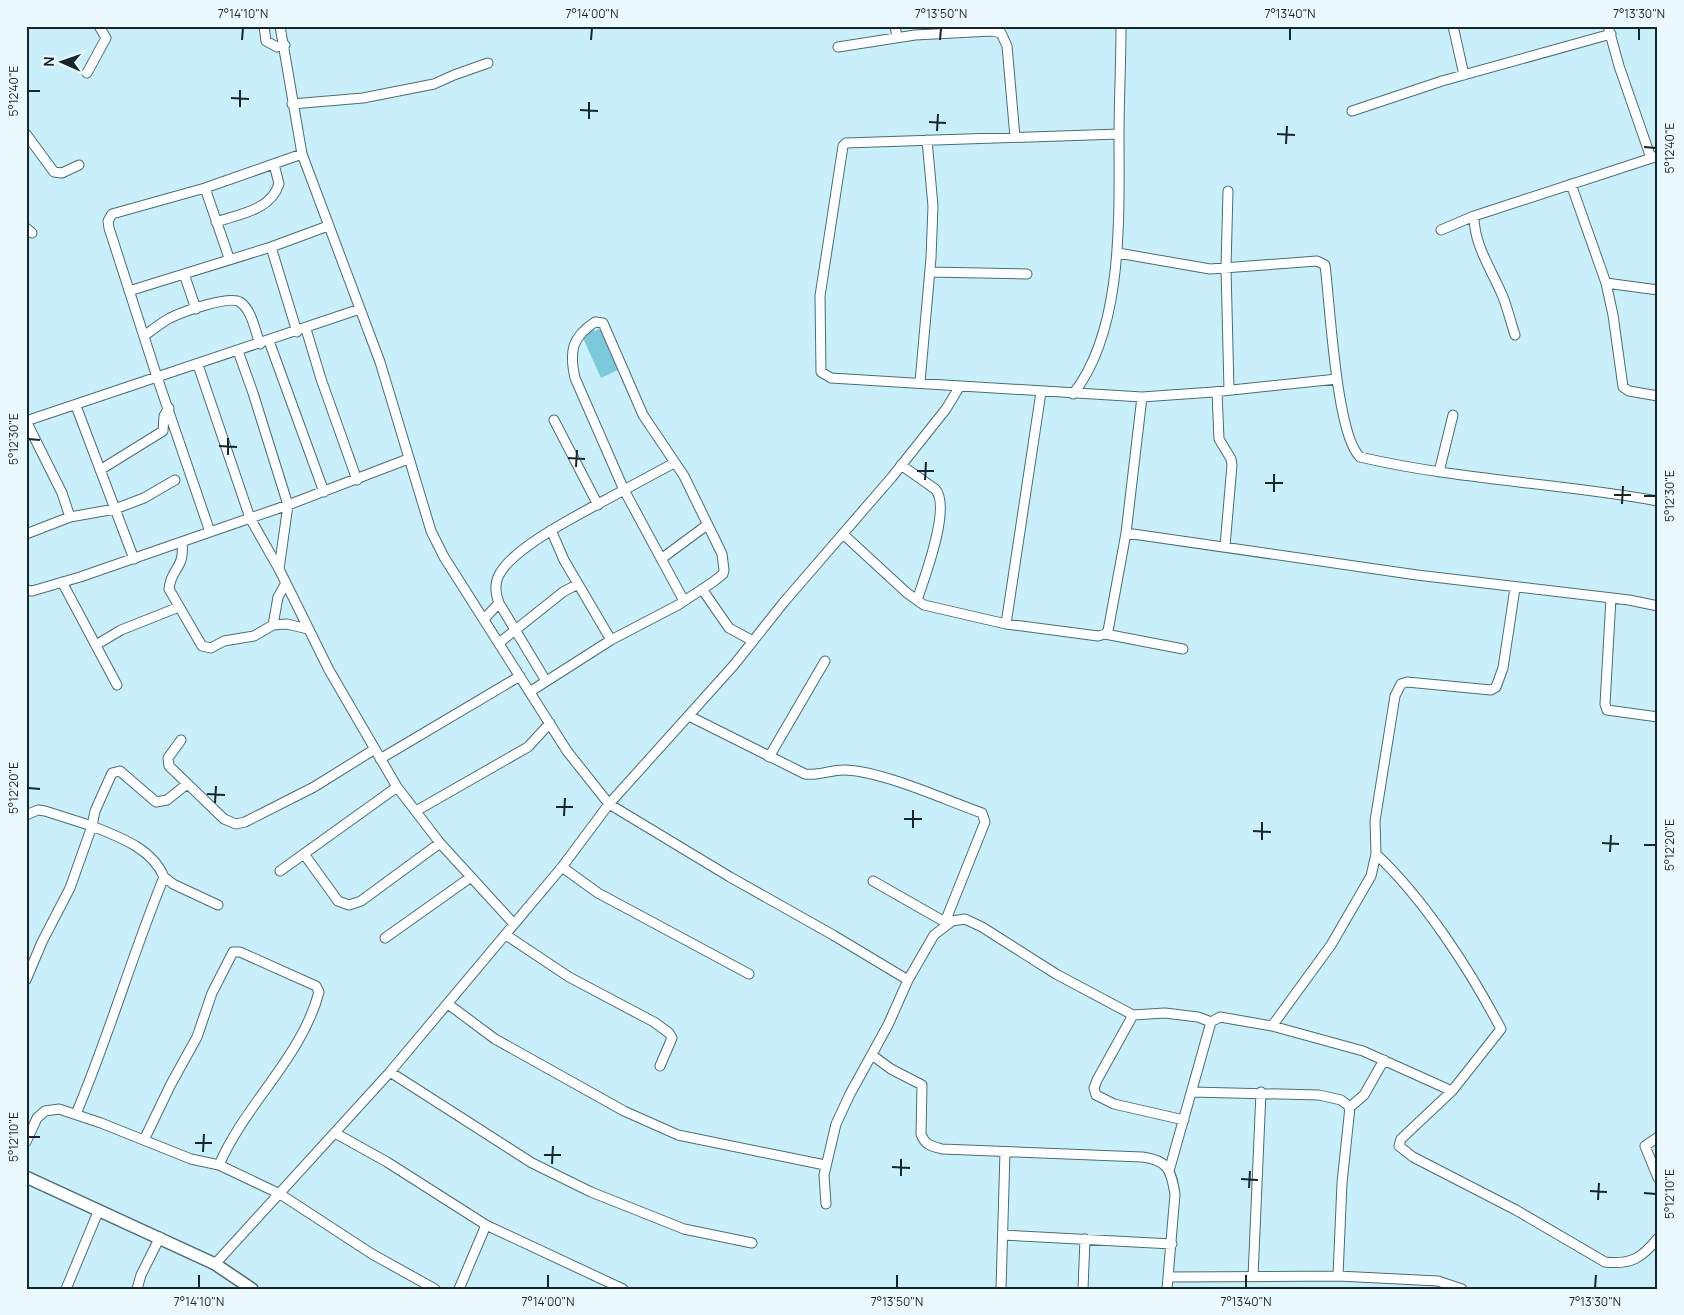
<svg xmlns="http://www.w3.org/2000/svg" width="1684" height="1315" viewBox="0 0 1684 1315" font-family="Manrope,sans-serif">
  <rect width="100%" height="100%" fill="#c9f0fa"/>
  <path fill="#7cc9dc" d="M590 328 595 331 601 328 620 369 601 378 583 338 588 335 586 331Z"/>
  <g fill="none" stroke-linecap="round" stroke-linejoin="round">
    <g stroke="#4a6d75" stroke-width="11">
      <path id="minor" d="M264 26 266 41 277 47 285 45
        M280 26 302 154 380 362 431 531 444 557 567 751 609 804 730 877 833 935 908 980
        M895 26 897 37
        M1453 26 1464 75
        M1608 26 1619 66 1651 158
        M838 47 915 35 992 31 1001 33 1007 46 1015 137
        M87 73 106 38 99 26
        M292 104 363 98 434 84 454 75 488 63
        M1352 111 1442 81 1611 34
        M26 134 54 172 62 173 79 165
        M1119 134 846 143 843 146 820 296 821 372 831 378 1142 397 1213 392 1337 379
        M1571 184 1606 283 1613 315 1623 387 1629 391 1658 396
        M205 188 229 258
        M1228 191 1226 268 1229 390
        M1474 216C1474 246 1492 270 1503 297 1508 310 1511 323 1515 335
        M216 222C240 214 271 210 279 184L274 164
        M26 228 32 233
        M1441 230 1474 216 1658 156
        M271 247 297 332
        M1118 253 1210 269 1317 261 1325 265C1330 303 1336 435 1360 457 1458 480 1559 483 1658 501
        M930 272 1027 274
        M184 274 196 309
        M1606 283 1658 290
        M129 291 271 247 328 226
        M360 309 157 377 210 532 288 505 408 459
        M306 329 321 379 357 480
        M144 336C152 330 161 323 170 318 182 312 229 295 240 302 252 310 255 331 260 344
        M269 341 324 492
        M238 351 253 393 288 505 279 569
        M198 365 250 518 279 569 329 670 397 787 440 843 514 924
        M920 382 931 258 933 206 927 140
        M1217 392 1219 439 1231 459 1232 465 1225 546
        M1073 394C1124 330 1119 215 1119 137 1119 100 1121 63 1121 26
        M76 406 134 559
        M554 420 598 505
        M26 421 157 377 109 228 108 221 112 214 205 188 302 154
        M26 421 62 493 70 517
        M674 463 624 490 684 601
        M901 465 935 489C952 506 924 579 917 600
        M100 470 163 431 164 416 169 408
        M1439 472 1453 415
        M551 530 564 560 611 640
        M1126 533 1417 575 1629 600 1658 606
        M26 534 70 517 115 509 144 498 175 480
        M843 534 907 593 924 605 1006 624 1098 636 1105 634 1183 649
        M182 542C185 570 171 567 169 589L202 646 211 648 224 641 254 636 273 625 287 624 308 629
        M661 559 707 525
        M62 582 117 685
        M702 589 729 628 753 641
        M26 590 32 591 80 577 210 532
        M1611 598 1605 704 1607 710 1658 717
        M499 603 546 681
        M484 619 499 603C496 595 494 586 498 577 511 546 594 507 624 490L575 378C569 351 572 337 595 322L603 323 643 415 684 476 722 554 724 570 723 574 713 582 678 605 611 640 531 691
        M1006 624 1041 392
        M273 625 278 597 286 583
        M1105 634 1108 631 1126 533 1142 397
        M499 643 563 592 578 584
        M96 645 121 630 179 607
        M689 716 805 774C820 776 832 769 846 770 885 772 945 800 982 813L985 822 945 922
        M181 740 168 758 169 766 224 819 236 824 245 822 314 787 375 749
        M769 757 825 661
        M380 759 520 676
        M416 811 528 747 550 723
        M26 815 38 810 45 811 92 826 95 811 112 773 120 771 156 802 167 800 187 784
        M304 854 338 901 349 905 361 901 440 843
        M1376 854C1424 899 1470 970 1501 1029L1452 1091 1401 1139 1399 1146 1413 1157 1516 1210 1605 1262C1631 1265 1642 1258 1658 1238
        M562 867 598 893 749 974
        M280 871 397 787
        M873 881 945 922 965 919 982 927 1056 974 1133 1015 1165 1013 1198 1017 1211 1022
        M506 935 569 977 654 1022 669 1033 672 1038 660 1066
        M385 938 471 877
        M26 980 42 942 70 888 92 826C119 837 152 848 164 877
        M448 1004 495 1039 624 1111 678 1135 825 1165
        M1133 1015 1097 1080 1094 1088 1096 1095 1114 1104 1184 1120
        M1272 1026 1363 1051 1452 1091
        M872 1055 891 1069 922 1085 921 1134C925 1145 931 1146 942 1149L1142 1157C1168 1160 1171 1170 1175 1194L1167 1289
        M390 1072 532 1163 591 1192 684 1229 752 1243
        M1192 1092 1319 1095 1341 1100 1350 1107 1342 1183 1338 1276
        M1350 1107 1364 1095 1384 1060
        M76 1114C109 1036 132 955 164 877L173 884 218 905
        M335 1133 387 1162 486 1225 623 1289
        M1658 1137 1645 1146 1658 1178
        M144 1140 171 1084 197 1037 212 993 233 952H240L316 986 319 992C302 1057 245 1104 219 1165
        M26 1142 37 1118 45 1111 59 1109 101 1123 191 1159 219 1165 280 1194 372 1254 435 1289
        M1169 1171 1211 1022 1220 1017 1272 1026 1331 945 1371 876 1376 854 1375 821 1395 696 1401 684 1407 682 1491 690 1496 687 1503 668 1515 588
        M826 1204 824 1175 836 1124 850 1094 888 1025 908 980 934 935 951 922
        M1003 1235 1172 1244
        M215 1264 390 1072 562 867 609 804 734 665 784 602 892 477 946 409 960 386
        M1168 1277 1338 1276 1438 1281 1462 1289
        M1253 1277 1261 1092
        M66 1289 98 1212
        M137 1289 141 1275 160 1237
        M459 1289 486 1225
        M1001 1289 1005 1152
        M1083 1289 1085 1239"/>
    </g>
    <g stroke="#4a6d75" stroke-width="14">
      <path id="tertiary" d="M26 1177 215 1264 252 1289"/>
    </g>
    <use href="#minor" stroke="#fff" stroke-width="9"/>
    <use href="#tertiary" stroke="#fff" stroke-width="11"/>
  </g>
  <path fill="none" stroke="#17262a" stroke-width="2" d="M242 40 243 28M591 40 592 28M940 40 941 28M1290 40V28M1639 40V28M28 91H40M231 98 249 99M240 107V90M580 110 598 111M589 119V102M929 122 946 123M937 131 938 114M1277 134 1295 135M1286 144 1287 126M1644 147 1656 148M28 439 40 440M219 446 237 447M228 455V438M568 458 585 459M576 467 577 450M917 471H934M925 480 926 462M1265 483H1283M1274 492V474M1614 495H1631M1644 496H1656M1622 504 1623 486M28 788 40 789M207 794 225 795M215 803 216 786M556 807H573M564 816 565 798M904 819H922M913 828V810M1253 831 1271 832M1262 840V822M1602 843 1619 844M1644 845H1656M1610 852 1611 835M28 1137H40M195 1143H212M203 1152 204 1134M544 1155H561M552 1164 553 1146M892 1167 910 1168M901 1176V1159M1241 1179 1258 1180M1249 1188 1250 1171M1590 1191 1607 1192M1644 1193 1656 1194M1598 1200 1599 1183M199 1288V1275M548 1288V1275M897 1288V1275M1246 1288V1275M1595 1288 1596 1275"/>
  <rect width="1684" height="1315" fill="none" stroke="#e9f9fd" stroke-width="55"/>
  <g transform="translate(62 62) rotate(272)" stroke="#e9f9fd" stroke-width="4" paint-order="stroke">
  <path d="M0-4L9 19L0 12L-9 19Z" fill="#17262a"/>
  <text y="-8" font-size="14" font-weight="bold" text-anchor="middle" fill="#17262a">N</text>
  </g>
  <rect x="28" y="28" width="1628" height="1260" fill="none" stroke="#17262a" stroke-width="2"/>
  <g font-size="12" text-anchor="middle" fill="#17262a">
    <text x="243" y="18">7°14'10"N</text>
    <text x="592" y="18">7°14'00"N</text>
    <text x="941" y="18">7°13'50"N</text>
    <text x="1290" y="18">7°13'40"N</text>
    <text x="1639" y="18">7°13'30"N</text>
    <text transform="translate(14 91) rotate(-90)" y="4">5°12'40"E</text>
    <text transform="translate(1670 148) rotate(-90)" y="4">5°12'40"E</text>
    <text transform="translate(14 439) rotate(-90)" y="4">5°12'30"E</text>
    <text transform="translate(1670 496) rotate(-90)" y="4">5°12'30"E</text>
    <text transform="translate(14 788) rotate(-90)" y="4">5°12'20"E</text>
    <text transform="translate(1670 845) rotate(-90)" y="4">5°12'20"E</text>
    <text transform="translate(14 1137) rotate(-90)" y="4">5°12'10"E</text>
    <text transform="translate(1670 1194) rotate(-90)" y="4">5°12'10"E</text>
    <text x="199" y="1306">7°14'10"N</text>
    <text x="548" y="1306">7°14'00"N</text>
    <text x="897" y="1306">7°13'50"N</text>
    <text x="1246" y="1306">7°13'40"N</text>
    <text x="1595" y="1306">7°13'30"N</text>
  </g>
</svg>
